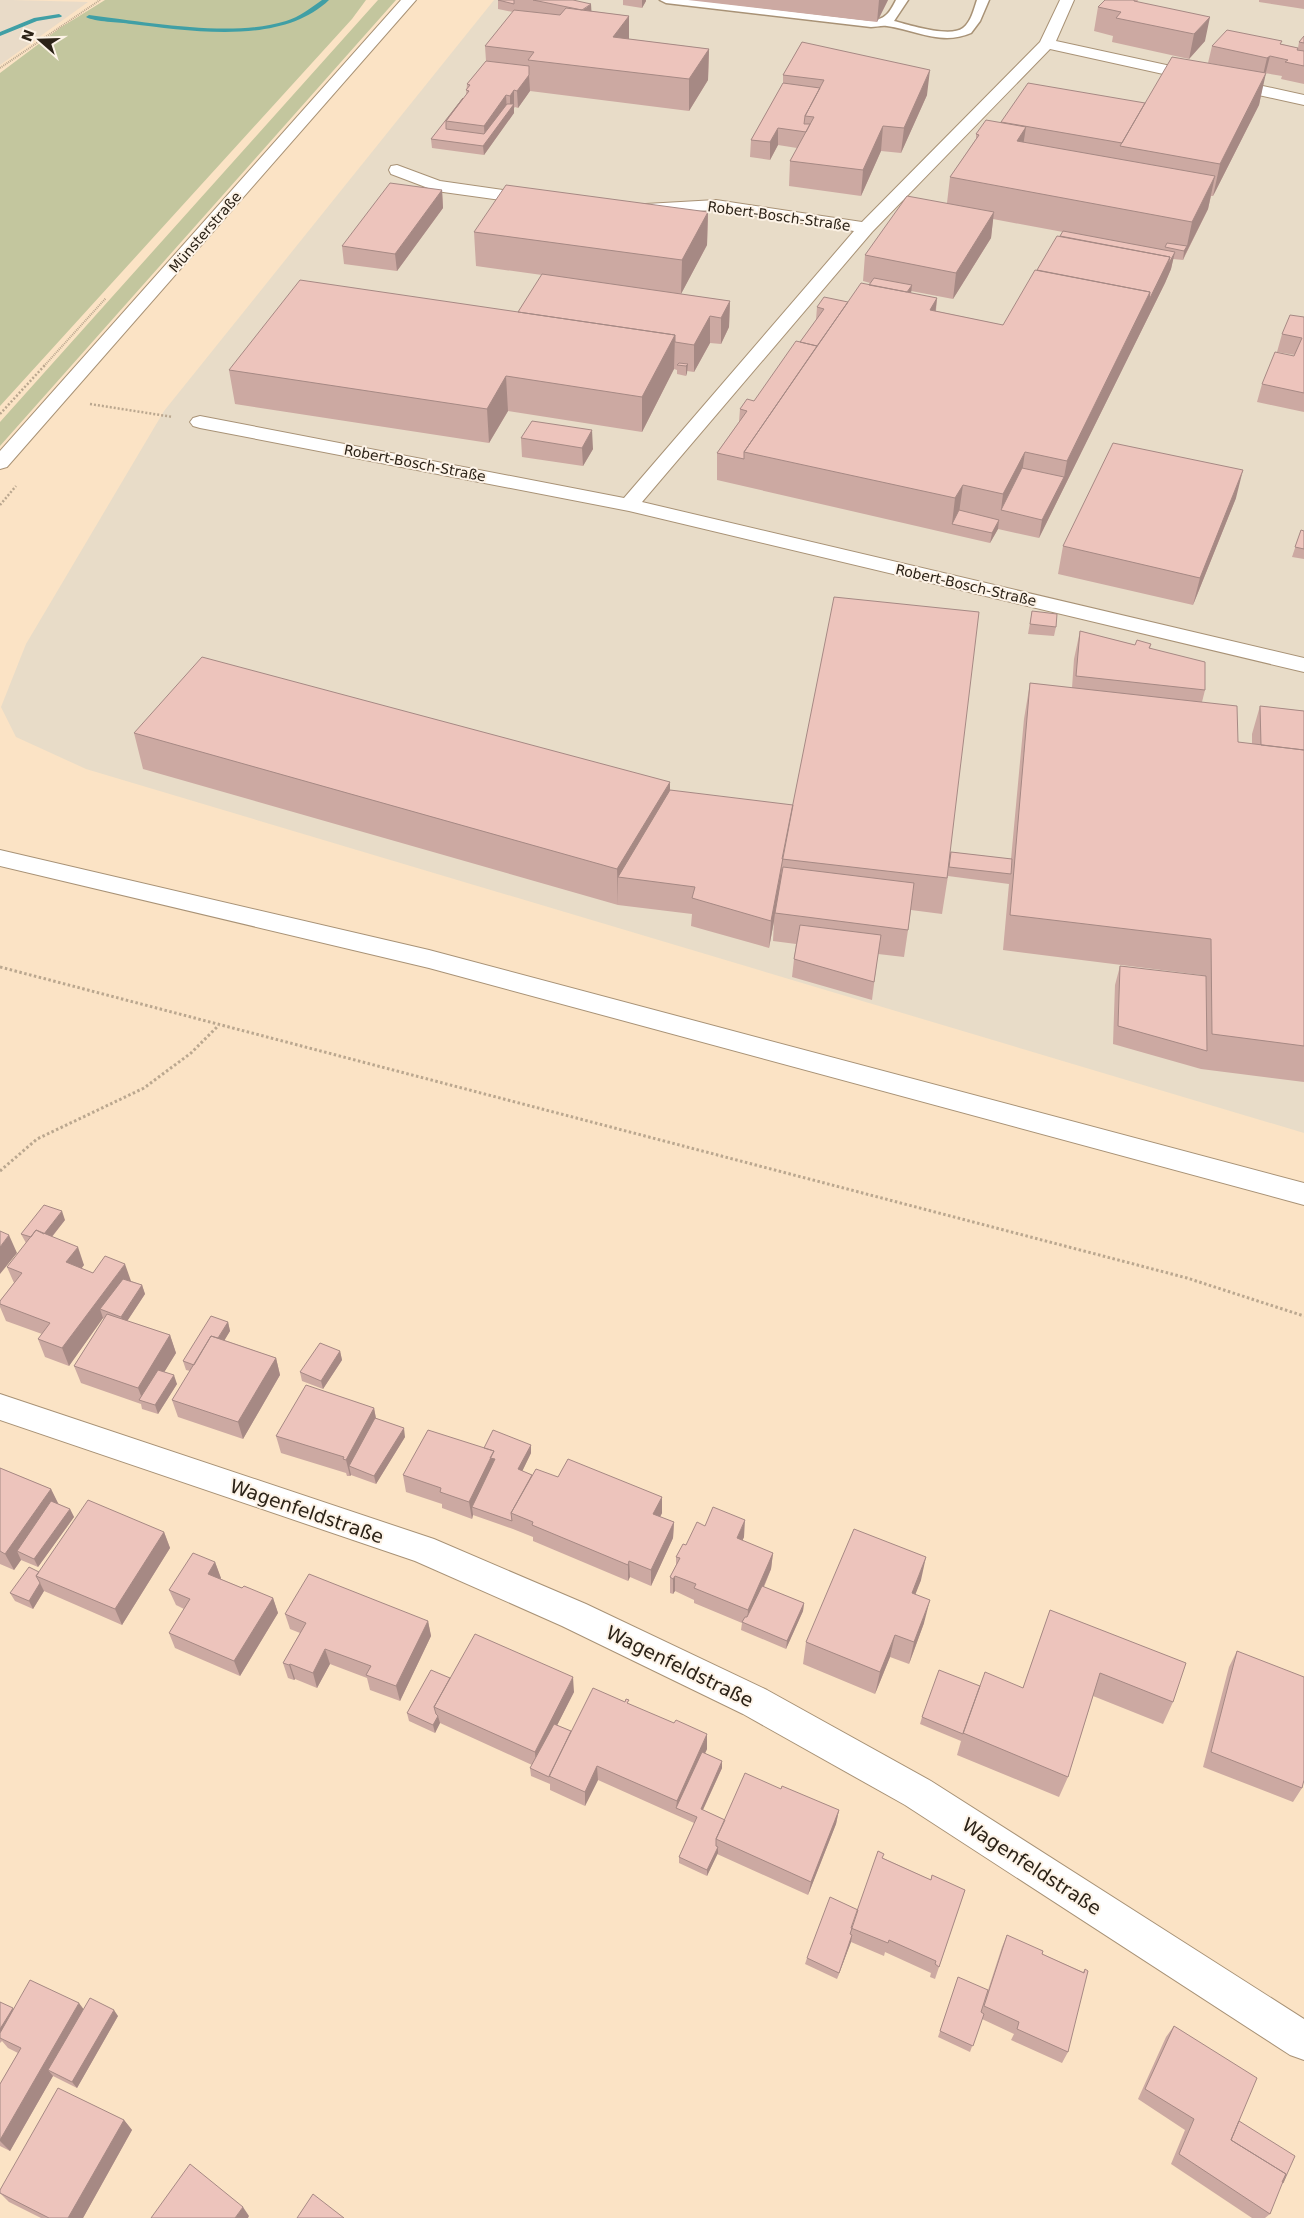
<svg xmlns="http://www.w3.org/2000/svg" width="1304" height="2218" viewBox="0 0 1304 2218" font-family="'DejaVu Sans',sans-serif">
  <rect width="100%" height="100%" fill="#fbe3c5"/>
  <path fill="#e8dcc8" d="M494 0H1304V1133L86 769 16 737 1 707 26 644 164 411Z"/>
  <path fill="#e9dbc8" d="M0 0H12L88 2 0 65Z"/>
  <path fill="#c3c69e" d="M105 0H366L352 19 0 406V73L60 28Z
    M378 0H396L0 446V422Z"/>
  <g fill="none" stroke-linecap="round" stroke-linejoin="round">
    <path fill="#409fa5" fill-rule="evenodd" d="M322 0H329C281 46 191 31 131 24 119 22 95 22 86 17L89 15C145 22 233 38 286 21 299 17 311 8 322 0Z
      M59 14 62 16 61 17 37 21 0 36V32L34 18Z"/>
    <g stroke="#a89276" stroke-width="3">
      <path id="service" d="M660 0H695L871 21C886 19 890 12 896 0H908L894 21C909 25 950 38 963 28 971 22 974 9 977 0H989L980 21 971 33C942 46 915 30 887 26 882 25 876 27 871 27L666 3Z"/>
    </g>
    <g stroke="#a89276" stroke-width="2">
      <path id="minor" d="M1060 0H1074L1056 41 1304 95V105L1050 49 872 232 642 502 1304 658V672L629 511 200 428 193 426 190 422 193 418 200 416 624 498 854 231 716 210 634 214 628 213 625 209 628 205 716 200 862 222 1040 42Z
        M397 165 440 181 537 195 543 196 546 200 543 204 537 205 436 191 391 174 389 170 391 166Z
        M0 1394 434 1539 586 1604 767 1690 931 1781 1304 2019V2060L1290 2055 905 1805 743 1714 562 1626 415 1561 0 1420Z"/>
    </g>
    <g stroke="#a89276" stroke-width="2">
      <path id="secondary" d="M401 0H416L7 467 0 469V451Z
        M0 850 429 950 1304 1183V1205L429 968 0 866Z"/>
    </g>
    <path stroke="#baa78f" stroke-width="2" stroke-dasharray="1 1" stroke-linecap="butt" d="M0 68 100 0
      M44 366 106 298"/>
    <path stroke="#baa78f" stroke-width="2.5" stroke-dasharray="2 2" stroke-linecap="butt" d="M90 404 173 417
      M0 414 45 365
      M0 505 16 486"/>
    <path stroke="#baa78f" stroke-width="3" stroke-dasharray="2.5 2.5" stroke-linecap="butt" d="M0 967 1187 1278 1304 1316
      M0 1171 37 1139 144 1088 191 1053 219 1025"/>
    <use href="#service" fill="#fff" fill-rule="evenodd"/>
    <use href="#minor" fill="#fff" fill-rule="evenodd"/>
    <use href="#secondary" fill="#fff" fill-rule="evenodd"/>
  </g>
  <path fill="#cca9a2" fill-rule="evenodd" d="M498 0H573L591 11 629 16V39L709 49 708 80 689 111 530 91 518 108 515 107 514 108V113L484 155 432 148 431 139 466 95 467 84 486 61 485 46 513 12 498 9Z
    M623 0H646V1L642 8 623 5Z
    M688 0H888L877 22Z
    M1105 0H1138L1137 2 1205 41 1189 59 1112 42 1113 36 1094 31 1098 7Z
    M1259 0H1304V9L1259 2Z
    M1304 36V84L1281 79 1282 76 1265 73 1259 105 1213 196H1211L1208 209 1183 260 1173 259 1171 269 1165 283 1039 538 998 529 990 543 717 480V453L739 422 740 409 754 401 800 342 816 320 817 307 848 302 869 285 870 283 863 281 865 255 947 203 950 177 976 139V134L1001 123V122L1145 103 1220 65 1208 63 1212 46 1281 44 1298 48 1299 42ZM993 219 1063 232 1003 325 936 311 937 298 911 293V291L953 299 991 238Z
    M802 42 927 95 901 153 881 151 861 196 789 186 790 161 797 148 778 145 770 160 750 157 751 140 783 83V75Z
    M442 190 443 208 397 271 344 264 342 246Z
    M708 212 707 245 681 294 730 301 729 327 721 344 710 343 694 372 687 371 686 376 677 374V370L674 369 642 432 508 411 489 443 235 404 229 370 518 312 542 275 476 266 474 232Z
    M1304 317V412L1257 402 1262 384 1295 355 1277 352 1282 334Z
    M521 438 593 449 583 466 522 457Z
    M1236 498 1193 605 1058 574 1063 546Z
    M1301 530 1304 531V559L1292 557Z
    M1032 611 1056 627 1054 636 1028 634Z
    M1080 631 1135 645 1151 644 1150 648 1205 690 1202 702 1238 742 1252 744V734L1260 706 1304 711V1082L1201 1069 1113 1044 1115 985 1120 966 1201 976V975L1003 950 1009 884 948 876 942 914 911 910 904 957 878 954 872 1000 792 977 794 959 796 944 773 941 774 921 769 948 691 926 692 914 618 905 143 769 134 733 670 790 951 852 1011 859 1024 719 1030 683 1072 688 1074 659Z
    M65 1220 52 1237 84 1265 81 1268 93 1273 131 1281 142 1285 145 1294 127 1321 170 1335 176 1353 164 1372 177 1384 158 1414 142 1409 141 1404 81 1383 74 1366 104 1319 103 1318 69 1366 45 1357 38 1339 42 1334 6 1321 0 1307V1301L14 1283 7 1267 26 1243 21 1234Z
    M228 1322 230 1331 224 1340 276 1358 280 1375 243 1439 178 1417 172 1400 190 1371 186 1370 183 1361Z
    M340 1351 342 1360 323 1389 302 1381 300 1372Z
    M374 1408 376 1418 405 1437 376 1484 351 1475 350 1476H347L346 1473 281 1453 276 1436Z
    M531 1445V1453L522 1471 532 1475 558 1477 662 1497V1513L660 1517 674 1522 673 1538 651 1586 630 1577 628 1581 533 1541V1537L513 1529 473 1515 472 1519 442 1508V1504L406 1492 403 1475 484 1448Z
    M0 1468 51 1489 58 1504 70 1509 74 1517 38 1567 21 1560 14 1570 0 1564Z
    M705 1526 744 1537 742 1541 773 1553 771 1569 764 1587 804 1603 803 1611 786 1649 741 1630 742 1623 694 1603V1600L675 1591 673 1594 670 1593V1577L676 1565V1557L686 1545Z
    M164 1532 170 1548 122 1625 44 1591 33 1609 15 1601 10 1593 39 1572Z
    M215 1562 221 1579 242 1588 273 1598 278 1613 240 1676 175 1648 169 1633 184 1609 176 1605 169 1590Z
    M921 1580 915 1594 924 1623 909 1664 890 1657 875 1694 803 1664 806 1642Z
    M1050 1610 1173 1702 1163 1724 1093 1696 1068 1777 1059 1797 957 1755 961 1741 920 1724 922 1717 980 1686 1023 1688Z
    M285 1614 428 1621 431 1636 400 1701 370 1690 367 1678 330 1664 317 1688 295 1679 294 1680 288 1678 283 1663 300 1633 290 1629Z
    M1237 1651 1302 1788 1293 1802 1203 1767 1229 1667Z
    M450 1678 574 1692 557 1725 571 1731 629 1704 707 1749 705 1753 722 1768 703 1810 725 1820 781 1789 839 1810 836 1824 808 1895 717 1854 707 1876 679 1863V1857L694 1823 598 1780 585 1806 550 1790V1784L531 1776 530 1768 532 1765 440 1723 435 1733 409 1721 407 1713Z
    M883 1858 931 1880 965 1890 935 1979 930 1977 931 1973 885 1952 884 1956 851 1942 837 1979 805 1964 807 1958 858 1910Z
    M1007 1935 1042 1954 1083 1972 1085 1969 1068 2052 1062 2063 1011 2040 1014 2034 982 2019 970 2052 938 2037 956 1984 988 1990 1002 1947Z
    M0 2002 14 2010 83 2009 118 2016 77 2088 53 2076 10 2151 0 2146V2084L18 2053 8 2048 2 2041 0 2043Z
    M1174 2026 1239 2121 1283 2183 1281 2185 1270 2214 1265 2218H1252L1171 2164 1185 2130 1138 2099 1166 2037Z
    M124 2120 132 2130 83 2218H41L9 2202 0 2193V2190Z"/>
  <path fill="#a68984" d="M642 0H646V1L642 8Z
    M879 0H888L877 22Z
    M591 4 592 20 582 11Z
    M629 16V47L613 37Z
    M1210 17 1205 41 1189 59 1194 34Z
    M709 49 708 80 689 111V79Z
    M1270 56 1266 72 1263 75 1267 58Z
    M930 70 927 95 901 153 904 128Z
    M1266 73 1259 105 1213 196 1220 164Z
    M529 75 530 91 518 108 517 91Z
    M514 90V113L484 155 483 146 510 109V96Z
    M506 95 507 112 485 143 484 126Z
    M883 126 881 151 861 196 863 170Z
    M1026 127 1021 159 1017 141Z
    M778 128V145L770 160V142Z
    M1215 176 1208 209 1185 255 1192 222Z
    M442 190 443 208 397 271 395 254Z
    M708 212 707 245 681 294 682 260Z
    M994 212 991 238 953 299 956 273Z
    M1187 246 1185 255 1183 260 1184 251Z
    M1175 252 1171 269 1165 283 1039 538 1042 520 1064 477 1067 461 1150 292 1170 257Z
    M912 285 910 303 898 306Z
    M937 298 933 332 930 310Z
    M730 301 729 327 721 344V318Z
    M710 316V343L694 372V345Z
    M675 335 674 369 642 432V397Z
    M688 364 687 373 686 376V366Z
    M506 376 508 411 489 443 487 409Z
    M592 430 593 449 583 466 582 448Z
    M1025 452 1020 487 1001 510 1003 494Z
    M1243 470 1236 498 1193 605 1200 578Z
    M963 485 958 520 952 524 955 498Z
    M999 520 998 529 990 543 992 533Z
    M670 782V817L618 877V905L617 869Z
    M782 865 780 893 775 913 774 921 769 948 771 921Z
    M62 1211 65 1220 42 1249 39 1240Z
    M9 1235 17 1253 0 1274V1247Z
    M78 1247 84 1265 73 1280 66 1262Z
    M125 1264 131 1281 100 1309 103 1318 69 1366 62 1348Z
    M142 1285 145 1294 124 1326 121 1317Z
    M228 1322 230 1331 217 1353 214 1345Z
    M170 1335 176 1353 146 1402 143 1401 138 1388Z
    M340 1351 342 1360 323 1389 321 1381Z
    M276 1358 280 1375 243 1439 238 1422Z
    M174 1375 177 1384 158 1414 155 1405Z
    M374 1408 377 1425 349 1466 351 1475 350 1476 346 1460Z
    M404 1428 405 1437 376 1484 374 1476Z
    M531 1445V1453L519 1478 518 1469Z
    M494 1451 496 1468 472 1507 473 1515 472 1519 469 1502Z
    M51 1489 59 1505 17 1551 21 1560 14 1570 5 1554Z
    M662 1497V1513L653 1531V1514Z
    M70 1509 74 1517 38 1567 34 1559Z
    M745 1520 744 1537 736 1554 737 1538Z
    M674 1522 673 1538 651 1586V1570Z
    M164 1532 170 1548 122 1625 115 1609Z
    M773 1553 771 1569 747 1625 748 1610Z
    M926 1557 921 1580 907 1616 912 1593Z
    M629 1561 630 1577 628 1581V1565Z
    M215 1562 221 1578 214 1589 208 1574Z
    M675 1576V1591L673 1594V1579Z
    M40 1583 44 1591 33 1609 29 1601Z
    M273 1598 278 1613 240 1676 234 1661Z
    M930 1600 924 1623 909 1664 914 1642Z
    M804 1603 803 1611 786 1649 787 1641Z
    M428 1621 431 1636 400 1701 396 1686Z
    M895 1635 890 1657 875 1694 880 1672Z
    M325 1649 330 1664 317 1688 313 1673Z
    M290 1664 295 1679 294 1680 289 1665Z
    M573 1677 574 1692 536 1767 535 1752Z
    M438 1716 440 1723 435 1733 433 1725Z
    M707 1734V1749L679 1809 676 1808 677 1801Z
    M722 1761V1768L700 1816 701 1809Z
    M597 1766 598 1780 585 1806V1792Z
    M839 1810 836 1824 808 1895 811 1882Z
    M718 1847V1853L707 1876V1870Z
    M852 1935 851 1942 837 1979 839 1973Z
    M79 2003 88 2015 48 2070 53 2076 10 2151 0 2141V2140Z
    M13 2008 17 2014 0 2038V2029Z
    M114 2010 118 2016 77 2088 72 2082Z
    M124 2120 132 2130 83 2218H68Z
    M243 2207 249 2216 248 2218H235Z"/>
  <path fill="#edc4bc" stroke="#a68984" d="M498 0H514V4Z
    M533 0H573L591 4 582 10Z
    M1105 0H1134V1L1210 17 1194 34 1116 18 1121 12 1098 7Z
    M566 8 629 16 613 37 709 49 689 79 528 60 534 52 485 46 514 10 560 15Z
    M1227 30 1282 41 1280 44 1298 48 1297 50 1304 51V66L1285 62 1288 60 1270 56 1267 58 1212 46Z
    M1304 36V43L1299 42Z
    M802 42 930 70 904 128 883 126 863 170 790 161 814 117 805 116 824 80 783 75Z
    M1172 57 1266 73 1220 164 1120 146Z
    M486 61 529 66V75L517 91 514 90 510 96 506 95 484 126 446 121 469 91 466 90 470 85 467 84Z
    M783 83 820 88 805 116 804 124H810L806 132 778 128 770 142 751 140Z
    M1028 83 1145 103 1122 143 1001 122Z
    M463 98 446 121V129L484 134 507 104H514L483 146 431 139Z
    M986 120 1026 127 1017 141 1215 176 1192 222 950 177 979 135 976 134Z
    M390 183 442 190 395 254 342 246Z
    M506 185 708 212 682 260 474 232Z
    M907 196 994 212 956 273 865 255Z
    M1063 231 1175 252 1168 265 1170 257 1060 236Z
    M1057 236 1170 257 1149 300 1150 292 1037 270Z
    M1167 243 1187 246 1184 251 1165 247Z
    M1035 270 1150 292 1067 461 1025 452 1003 494 963 485 955 498 744 452 861 283 937 298 930 310 1003 325Z
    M542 274 730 301 721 318 710 316 694 345 675 342V335L518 312Z
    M874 278 912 285 907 292 869 285Z
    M300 280 675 335 642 397 506 376 487 409 229 370Z
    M824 297 848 302 817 346 800 342 824 309 817 307Z
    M1290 315 1304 317V393L1262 384 1275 352 1294 356 1302 338 1282 334Z
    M796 341 817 346 744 452V459L717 453 747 411 740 409 747 399 754 401Z
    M679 363 688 364 686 366 677 365Z
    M532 421 592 430 582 448 521 438Z
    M1113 443 1243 470 1200 578 1063 546Z
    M1022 468 1064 477 1042 520 1001 510Z
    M959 510 999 520 992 533 952 524Z
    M1301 530 1304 531V549L1295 547Z
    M834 597 979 612 947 878 782 859Z
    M1032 611 1057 614 1056 627 1030 624Z
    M1080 631 1135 645 1137 640 1151 644 1149 648 1205 662V690L1076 676Z
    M202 657 670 782 617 869 134 733Z
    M1030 683 1237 706 1238 742 1304 750V1046L1212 1034 1211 939 1010 915Z
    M1260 706 1304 711V750L1261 745Z
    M670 790 793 805 771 921 692 898 695 887 618 877Z
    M951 852 1012 859 1011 874 949 867Z
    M783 867 914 883 908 930 775 913Z
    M800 925 881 935 874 982 794 959Z
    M1120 966 1206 976 1207 1051 1118 1026Z
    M44 1205 62 1211 44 1234 36 1230 31 1237 21 1234Z
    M36 1230 78 1247 66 1262 93 1273 105 1256 125 1264 62 1348 38 1339 50 1323 0 1304V1301L22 1273 7 1267Z
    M0 1231 9 1235 0 1247Z
    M123 1279 142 1285 121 1317 100 1309Z
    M107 1314 170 1335 138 1388 74 1366Z
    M211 1316 228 1322 218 1338 211 1336 194 1365 183 1361Z
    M211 1336 276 1358 238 1422 172 1400Z
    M320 1343 340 1351 321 1381 300 1372Z
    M158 1370 174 1375 155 1405 139 1400Z
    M306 1385 374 1408 346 1460 343 1459 344 1457 276 1436Z
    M375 1418 404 1428 374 1476 349 1466Z
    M428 1430 494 1451 469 1502 440 1492 441 1488 403 1475Z
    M493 1430 531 1445 518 1469 532 1475 511 1513 512 1521 472 1507 495 1459 490 1458 494 1451 484 1448Z
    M568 1459 662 1497 653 1514 674 1522 651 1570 629 1561 628 1565 532 1525 533 1522 511 1513 536 1469 558 1477Z
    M0 1468 51 1489 5 1554 0 1551Z
    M88 1500 164 1532 115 1609 36 1576Z
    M51 1501 70 1509 34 1559 17 1551Z
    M713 1507 745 1520 737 1538 773 1553 748 1610 694 1588 696 1584 675 1576 673 1579 670 1577 680 1558 676 1557 683 1544 686 1545 697 1522 705 1526Z
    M854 1529 926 1557 912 1593 930 1600 914 1642 895 1635 880 1672 806 1642Z
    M193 1553 215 1562 208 1574 242 1588 244 1586 273 1598 234 1661 169 1633 190 1599 169 1590Z
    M29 1567 39 1572 36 1576 40 1583 29 1601 10 1593Z
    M309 1574 428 1621 396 1686 366 1675 371 1666 325 1649 313 1673 290 1664 289 1665 283 1663 306 1623 285 1614Z
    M762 1586 804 1603 787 1641 742 1622 745 1617H747Z
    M1050 1610 1186 1663 1173 1702 1100 1673 1068 1777 963 1733 985 1672 1023 1688Z
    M475 1634 573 1677 535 1752 434 1707Z
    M1237 1651 1304 1677V1780L1302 1788 1211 1752Z
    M431 1670 450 1678 434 1707 436 1714 438 1716 433 1725 407 1713Z
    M939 1670 980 1686 963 1734 922 1717Z
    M593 1688 625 1702 626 1699 629 1700 627 1703 674 1723 676 1720 707 1734 677 1801 597 1766 585 1792 549 1776Z
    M554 1724 571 1731 549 1777 530 1768Z
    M702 1752 722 1761 701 1809 725 1820 716 1839V1846L718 1847 707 1870 679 1857 697 1817 676 1808Z
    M745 1773 781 1789 782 1786 839 1810 811 1882 716 1839Z
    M878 1851 884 1854 882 1858 931 1880 932 1875 965 1890 939 1967 935 1964 936 1961 889 1940 888 1943 851 1928Z
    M830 1897 858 1910 850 1934 852 1935 839 1973 807 1958Z
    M1007 1935 1043 1951 1042 1954 1084 1973 1085 1969 1088 1971 1068 2052 1017 2029 1019 2022 984 2006Z
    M958 1977 988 1990 981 2012 984 2014 973 2046 940 2031Z
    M30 1980 79 2003 0 2140V2084L21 2048 0 2038V2033Z
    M90 1998 114 2010 72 2082 48 2070Z
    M0 2002 13 2008 0 2029Z
    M1174 2026 1257 2078 1231 2140 1286 2174 1270 2214 1179 2154 1194 2119 1145 2089Z
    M58 2088 124 2120 68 2218H49L0 2193V2190Z
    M1239 2121 1295 2156 1283 2183 1282 2182 1286 2174 1231 2140Z
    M190 2164 243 2207 235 2218H151Z
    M313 2194 344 2218H297Z"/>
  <g text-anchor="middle" stroke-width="4" stroke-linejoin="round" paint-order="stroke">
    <g font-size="14" fill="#2b2217" stroke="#fdf3e7">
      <text transform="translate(779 216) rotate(8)" y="5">Robert-Bosch-Straße</text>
      <text transform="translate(205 232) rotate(-49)" y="5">Münsterstraße</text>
      <text transform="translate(415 463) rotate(11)" y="5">Robert-Bosch-Straße</text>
      <text transform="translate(966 585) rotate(13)" y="5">Robert-Bosch-Straße</text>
    </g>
    <g font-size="19" fill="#2b2217" stroke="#fdf3e7">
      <text transform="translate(307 1511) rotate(19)" y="7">Wagenfeldstraße</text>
      <text transform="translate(680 1666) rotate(26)" y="7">Wagenfeldstraße</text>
      <text transform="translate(1032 1866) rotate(33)" y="7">Wagenfeldstraße</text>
    </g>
  </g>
  <g transform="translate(40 40) rotate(290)" stroke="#fdf3e7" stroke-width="4" paint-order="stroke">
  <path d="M0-4L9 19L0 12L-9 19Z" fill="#2b2217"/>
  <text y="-8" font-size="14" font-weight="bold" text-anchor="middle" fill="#2b2217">N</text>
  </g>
</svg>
